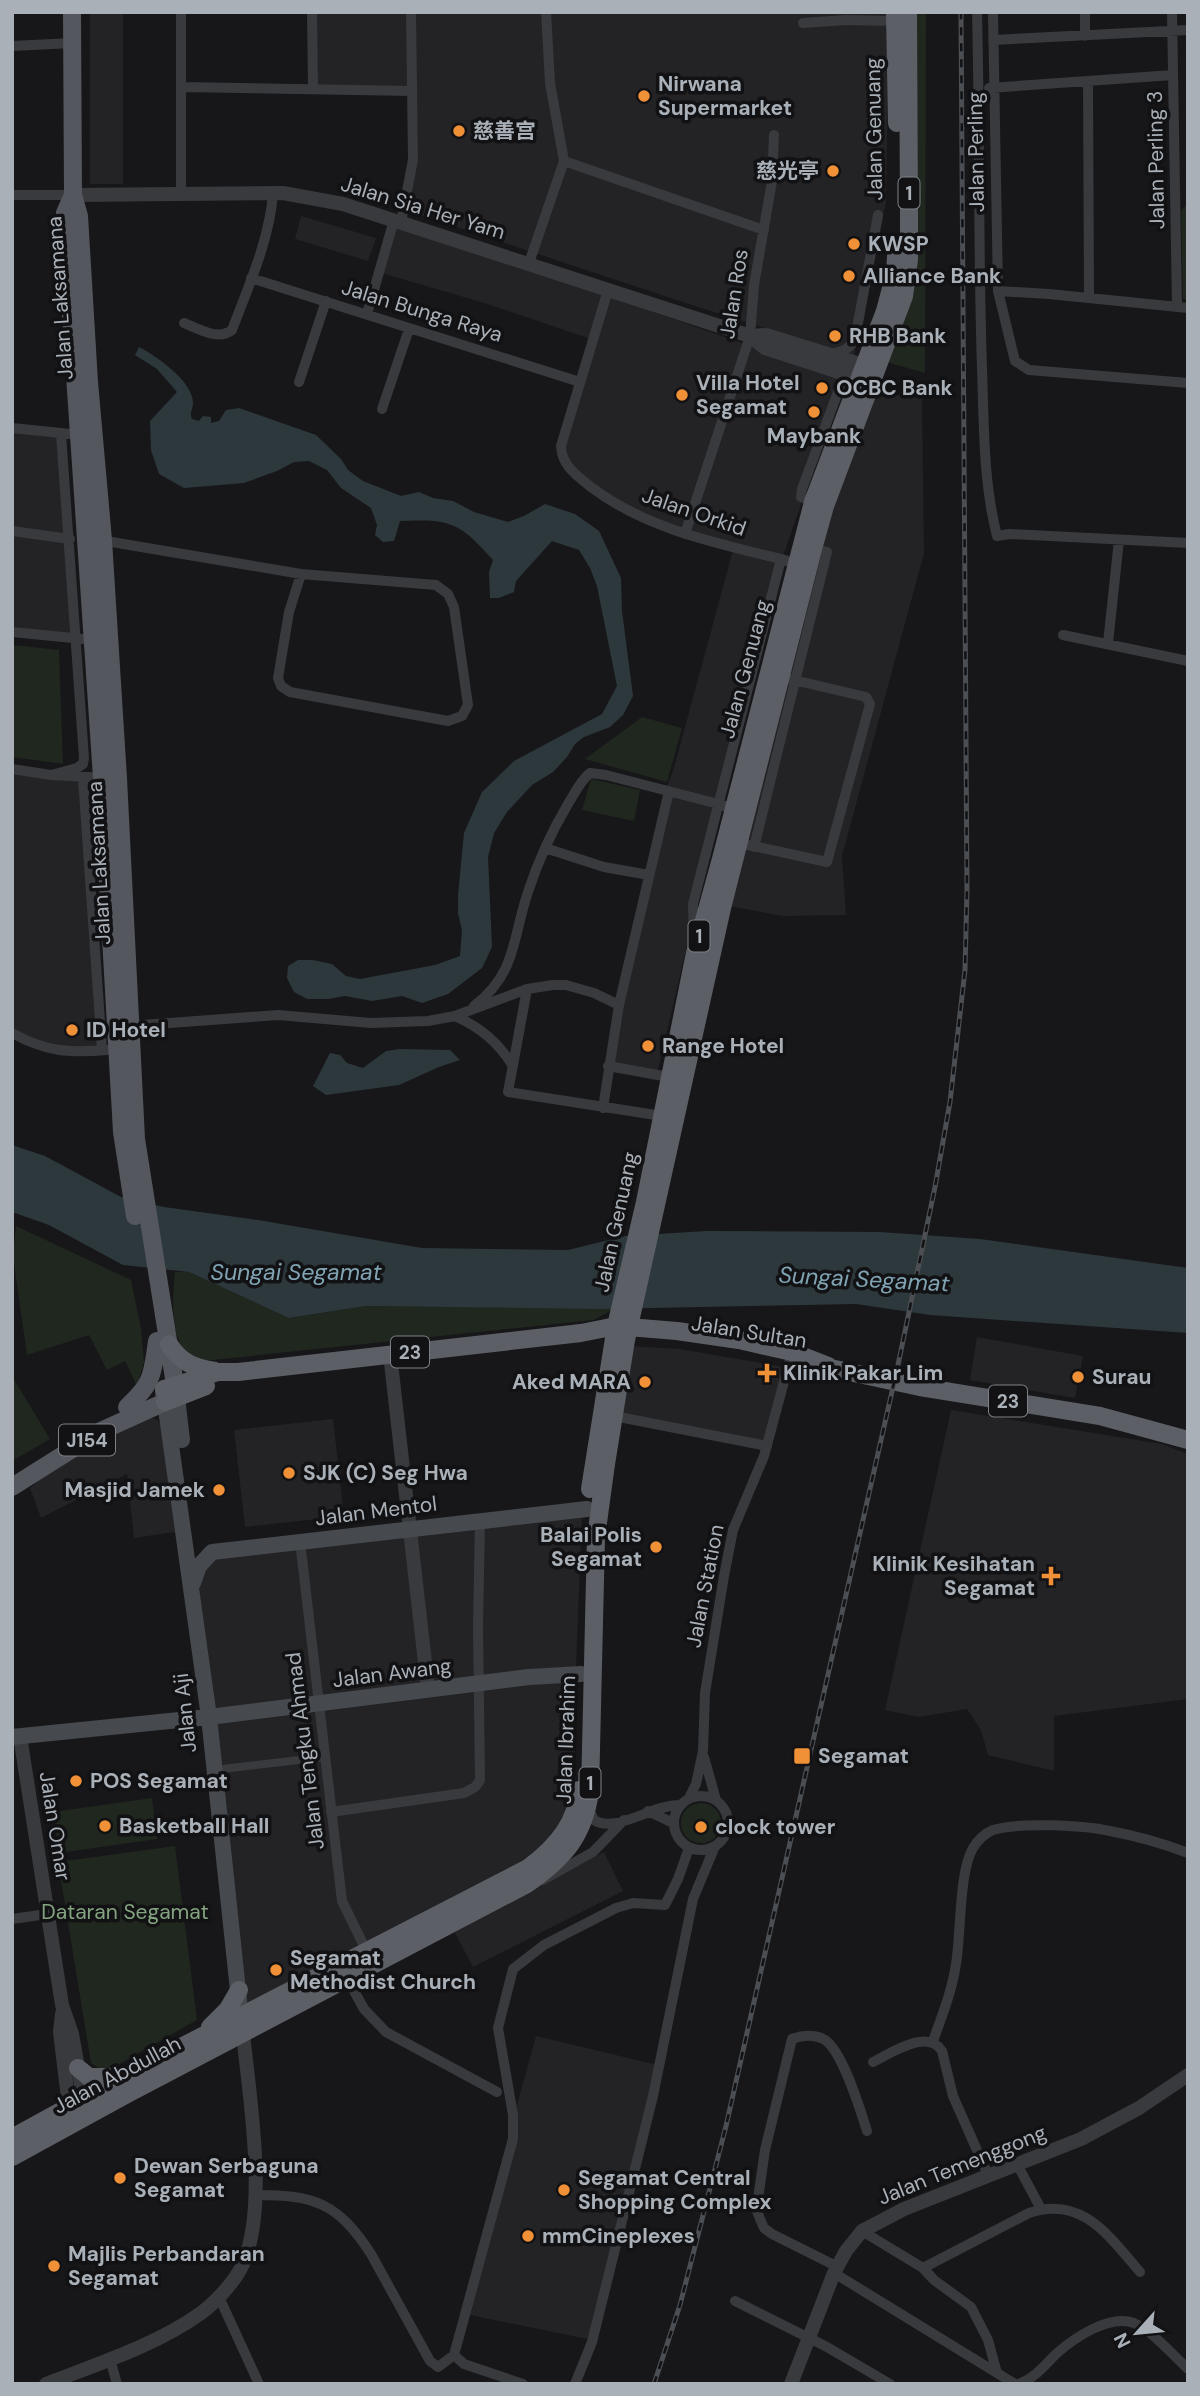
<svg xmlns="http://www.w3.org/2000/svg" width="1200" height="2396" viewBox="0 0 1200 2396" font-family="'DM Sans','Noto Sans SC',sans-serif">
  <rect width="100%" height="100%" fill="#171719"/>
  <path fill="#232326" d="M90 12H123V184H90Z
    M316 12H407V94L316 92Z
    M415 12H889L886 202 854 356 704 309 408 211 418 159Z
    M301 216 376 238 368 261 295 239Z
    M388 226 613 298 845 379 783 556 681 529 636 512 604 493 571 465 565 445 597 341 484 303 375 271Z
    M875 392 922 398 924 553 842 856 846 915 782 916 729 906 824 539 848 458Z
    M12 424 57 430 73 643 12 636Z
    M733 550 783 564 696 907 656 1078 605 1068 664 794 674 768Z
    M12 765 87 775 105 1054H54L23 1044 12 1038Z
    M977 1337 1083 1356 1075 1398 970 1380Z
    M631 1346 680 1349 784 1367 762 1448 619 1420Z
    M951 1410 1162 1444 1188 1454V1699L1054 1716V1771L988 1755 981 1730 967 1709 919 1717 885 1710Z
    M146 1417 156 1419 161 1425 175 1532 134 1538 127 1474 41 1518 30 1488 55 1466Z
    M333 1419 344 1516 245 1527 234 1430Z
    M582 1514 575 1692 574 1792 570 1807 547 1845 524 1864 248 2008 197 1587 203 1570 216 1557Z
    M604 1852 623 1891 473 1967 454 1931Z
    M536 2036 662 2066 597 2341 460 2313Z"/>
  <path fill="#1f271f" d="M916 12H926L925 373 886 362 905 315 915 280Z
    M1188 203V300L1183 299 1181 211Z
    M12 645 59 650 63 764 12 757Z
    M642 717 682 728 667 782 585 759Z
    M591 779 640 790 634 821 582 810Z
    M16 1226 131 1280 141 1328 144 1362 137 1386 125 1361 107 1370 89 1335 27 1355 13 1256Z
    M175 1272H189L290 1318 366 1306 615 1308 594 1320 193 1362C170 1342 172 1300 175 1272Z
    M12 1376 50 1439 12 1461Z
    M152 1798 157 1839 59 1853 53 1812Z
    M681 1823a20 20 0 1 1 40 0a20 20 0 1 1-40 0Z
    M175 1846 197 2020 105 2072 91 2063 58 1862Z"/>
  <path fill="#2d383d" d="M139 347C156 356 193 381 193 403 193 410 189 412 192 419L199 421 203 416 211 417V423L219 421 226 410 239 408 316 435 341 459 348 470 363 481 401 496 419 492 433 498 453 501 474 512 508 522 524 516 545 504 575 514 599 531 621 578 622 611 633 696 623 715 610 727 584 737 575 744 567 757 553 772 532 785 507 812 494 833 488 857 492 947 482 968 448 994 422 1003 402 996 372 1001 345 996 328 999H307L294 992 287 978 288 966 298 960H313L332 964 346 976 360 979 435 965 460 956 462 930 458 913V895L464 833 482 792 514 761 602 714 617 686 597 586 590 568 579 550 552 541 516 581 514 592 499 598H490L489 572 493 560C459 522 451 519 400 521L394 541 383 542 375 535 377 525 371 508 341 488 327 470 309 461 294 462 277 471 244 483 184 488 159 474 151 450 150 421 177 392 157 369 135 355Z
    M400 1049 450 1050 460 1060 439 1067 399 1085 326 1095 313 1086 330 1053 340 1055 347 1063 363 1068 386 1051Z
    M12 1145 45 1156 121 1197 164 1207 258 1220 422 1248 568 1250 625 1236 707 1231 880 1232 980 1239 1188 1268V1333L930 1315 856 1304 600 1309 366 1306 289 1318 189 1272 123 1265 49 1225 12 1212Z"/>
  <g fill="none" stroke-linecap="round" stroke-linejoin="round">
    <path stroke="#383a3e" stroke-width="8" d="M214 1770 325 1757"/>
    <path stroke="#383a3e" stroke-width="10" d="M181 12V194
      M312 12 313 88
      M977 12C980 131 978 249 982 368 984 424 983 481 997 536L1009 534 1188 543
      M993 12 998 291 1015 361 1029 370 1188 383
      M1085 12V36
      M1172 12 1177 307
      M803 23 846 20 895 21
      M993 40 1188 30
      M12 46 72 43
      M1088 81 1089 298
      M182 87 412 91
      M989 88 1173 75
      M564 161 764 230
      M12 195H73
      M401 222 413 160 411 12
      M529 263 564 161 550 83 546 12
      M251 278 580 382
      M608 290 561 446C562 466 576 475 591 487 650 532 727 545 797 563
      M998 291 1049 294 1188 308
      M367 314 394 220
      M184 323C199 329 218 341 232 330 249 285 269 241 273 194
      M831 354C842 351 849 350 855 339L878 215
      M299 382 326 301
      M382 409 409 329
      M12 428 80 435
      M813 502 801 497 802 489 845 373
      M12 531 70 539
      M685 534 750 336 754 285 772 181 774 135
      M100 540 301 574 436 585 448 594 454 607 468 705 462 716 448 721 290 692 281 686 278 678 289 612 301 574
      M12 632 83 639
      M1063 635 1188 661
      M1108 643 1119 540
      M12 769 51 775 107 778
      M51 775 77 768 83 764 84 758 61 434
      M83 778 102 1050
      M739 843 827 862 870 704 866 697 777 676
      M754 847 827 552 813 549
      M545 848 604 867 649 875
      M694 940 693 904 781 559
      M527 989 508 1092 662 1116
      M474 1006C517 973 512 939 528 892 538 861 552 831 568 804 575 793 580 781 590 773L606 775 734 808
      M455 1016C481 1028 498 1042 513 1066
      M101 1028 278 1015 371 1023 428 1021 455 1016 527 989 553 985H566L594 993 619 1005
      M12 1033C46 1052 69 1053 107 1050
      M608 1066 669 1077
      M603 1108 619 1005 669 791
      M614 1416 767 1446
      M300 1541 342 1901 366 1950
      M704 1757 716 1800
      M674 1823a27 27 0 1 1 54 0a27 27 0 1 1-54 0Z
      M689 1798 696 1784 703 1751 705 1693 724 1576 733 1530 764 1456 792 1352
      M588 1807 594 1820C615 1834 654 1804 680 1805
      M648 1811 673 1823
      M331 1812 464 1793 475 1787 480 1780 478 1627 480 1520
      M543 1880 593 1852 624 1820
      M12 1919 47 1914
      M347 1978 364 2009 386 2032 497 2092
      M933 2041C942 2016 952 1991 956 1964 961 1935 959 1871 973 1848 977 1841 985 1833 993 1830 1019 1822 1083 1825 1110 1831 1137 1836 1162 1843 1188 1853
      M873 2062C891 2053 928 2028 942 2051L953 2096 988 2175
      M1017 2164 1041 2209
      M256 2195C315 2195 338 2203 371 2254L430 2361 438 2367 454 2355
      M862 2231 923 2268 934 2280 971 2307 988 2340 997 2373 1015 2384
      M838 2267 772 2234 764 2228 760 2219 757 2211 758 2199 765 2150 792 2039C802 2035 815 2034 825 2040 843 2052 860 2109 867 2131
      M923 2268 1029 2213C1082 2195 1109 2236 1140 2272
      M834 2273 997 2373
      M219 2297 259 2384
      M735 2301 827 2347 890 2384
      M110 2359 117 2384
      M523 2384 464 2364 454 2355 513 2139V2115L498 2028 513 1969 544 1945 616 1908 633 1903 665 1905 678 1879 689 1848
      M575 2384 592 2342 653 2096 693 1899 715 1846
      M1018 2384C1033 2380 1045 2365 1056 2354 1074 2338 1109 2314 1134 2323 1151 2330 1174 2356 1188 2369"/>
    <path stroke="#383a3e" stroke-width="14" d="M73 195 283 193 343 204 750 336 765 348 867 381
      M750 336 766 335 873 368
      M390 1354 428 1689
      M20 1736 62 2005 72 2034 85 2106
      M62 2014 60 2032 70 2115
      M46 2384C97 2364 157 2345 201 2313 215 2303 232 2284 240 2270 270 2214 249 2096 243 2033
      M791 2384 834 2273 846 2251 862 2231 904 2209 1081 2139 1139 2108 1188 2075"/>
    <path stroke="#46494e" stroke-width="16" d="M177 1397 182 1440
      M165 1402 209 1717 242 2028
      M193 1583 199 1566 212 1552 587 1509
      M12 1737 209 1717 529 1677 581 1674"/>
    <path stroke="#54575d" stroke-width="18" d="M72 12 73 195 79 216 89 382 103 540 118 778 136 1139 177 1397
      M73 195 65 213 66 241 102 778 122 1132 135 1216
      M127 1407C153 1383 152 1376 157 1341
      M12 1487 101 1431 165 1402 164 1389"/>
    <path stroke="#5c6066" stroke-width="18" d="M895 12 897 123
      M169 1344C180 1362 194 1368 215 1371
      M816 1365 920 1387 1100 1416 1188 1440
      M164 1389 218 1372H238L581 1333 616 1326 677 1331 739 1340 792 1352 828 1366
      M165 1402 206 1386
      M590 1489 616 1326 645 1202 695 953 721 859 813 502 885 311 895 273 896 256
      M210 2027 228 2009 239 1990
      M78 2068 89 2077H116
      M12 2138 127 2075 528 1868C554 1849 577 1823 579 1790
      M12 2157 127 2094 527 1884C564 1858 584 1836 590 1791L596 1537 606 1464 626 1340 722 908 813 549 825 506 904 296 909 259V218L908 12"/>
    <g stroke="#4b4e53" stroke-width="5">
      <path id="rail" d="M654 2384 680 2305 726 2126 898 1365 935 1187 950 1102 965 970 967 890 961 12"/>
    </g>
    <use href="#rail" stroke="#121214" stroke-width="2.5" stroke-dasharray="8" stroke-linecap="butt"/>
  </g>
  <g fill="#f09137" stroke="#121214" stroke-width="2.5">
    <circle cx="644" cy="96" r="7"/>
    <circle cx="459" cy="131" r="7"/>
    <circle cx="833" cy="171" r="7"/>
    <circle cx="854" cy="244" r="7"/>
    <circle cx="849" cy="276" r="7"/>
    <circle cx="835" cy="336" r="7"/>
    <circle cx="822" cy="388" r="7"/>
    <circle cx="682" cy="395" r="7"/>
    <circle cx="814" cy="412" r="7"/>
    <circle cx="72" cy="1030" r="7"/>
    <circle cx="648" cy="1046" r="7"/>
    <path d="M763.5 1362.5h7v7h7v7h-7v7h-7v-7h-7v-7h7z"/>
    <circle cx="1078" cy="1377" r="7"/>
    <circle cx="645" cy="1382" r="7"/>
    <circle cx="289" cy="1473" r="7"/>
    <circle cx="219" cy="1490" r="7"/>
    <circle cx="656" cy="1547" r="7"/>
    <path d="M1047.5 1565.5h7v7h7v7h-7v7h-7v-7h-7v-7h7z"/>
    <rect x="793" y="1747" width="18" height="18" rx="3.5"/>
    <circle cx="76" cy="1781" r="7"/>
    <circle cx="105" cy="1826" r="7"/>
    <circle cx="701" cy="1827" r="7"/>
    <circle cx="276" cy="1970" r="7"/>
    <circle cx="120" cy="2178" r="7"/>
    <circle cx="564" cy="2190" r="7"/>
    <circle cx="528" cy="2236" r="7"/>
    <circle cx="54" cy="2266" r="7"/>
  </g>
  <g text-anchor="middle" stroke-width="7" stroke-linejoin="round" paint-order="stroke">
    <g fill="#121214" stroke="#7c8187" stroke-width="2">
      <rect x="898.5" y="177.5" width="21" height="31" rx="5"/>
      <rect x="688.5" y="920.5" width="21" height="31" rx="5"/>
      <rect x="391" y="1336.5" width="38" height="31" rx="5"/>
      <rect x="989" y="1385.5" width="38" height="31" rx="5"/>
      <rect x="59" y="1424.5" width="56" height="31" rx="5"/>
      <rect x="579.5" y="1767.5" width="21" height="31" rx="5"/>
    </g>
    <g font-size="19" font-weight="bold" fill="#a9b0b8">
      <text x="909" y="200">1</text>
      <text x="699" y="943">1</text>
      <text x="410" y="1359">23</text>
      <text x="1008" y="1408">23</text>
      <text x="87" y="1447">J154</text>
      <text x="590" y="1790">1</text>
    </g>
    <g font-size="21" font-weight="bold" fill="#a9b0b8" stroke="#121214" text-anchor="start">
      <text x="658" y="91">Nirwana<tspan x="658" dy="24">Supermarket</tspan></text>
      <text x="473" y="138">慈善宫</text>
      <text x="819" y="178" text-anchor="end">慈光亭</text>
      <text x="868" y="251">KWSP</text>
      <text x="863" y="283">Alliance Bank</text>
      <text x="849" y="343">RHB Bank</text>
      <text x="696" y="390">Villa Hotel<tspan x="696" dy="24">Segamat</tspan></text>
      <text x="836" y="395">OCBC Bank</text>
      <text x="814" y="443" text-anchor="middle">Maybank</text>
      <text x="86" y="1037">ID Hotel</text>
      <text x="662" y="1053">Range Hotel</text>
      <text x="783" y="1380">Klinik Pakar Lim</text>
      <text x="1092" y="1384">Surau</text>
      <text x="631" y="1389" text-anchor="end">Aked MARA</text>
      <text x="303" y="1480">SJK (C) Seg Hwa</text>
      <text x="205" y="1497" text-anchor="end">Masjid Jamek</text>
      <text x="642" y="1542" text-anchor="end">Balai Polis<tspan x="642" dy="24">Segamat</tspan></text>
      <text x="1035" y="1571" text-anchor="end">Klinik Kesihatan<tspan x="1035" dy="24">Segamat</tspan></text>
      <text x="818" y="1763">Segamat</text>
      <text x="90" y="1788">POS Segamat</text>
      <text x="119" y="1833">Basketball Hall</text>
      <text x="715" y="1834">clock tower</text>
      <text x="290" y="1965">Segamat<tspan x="290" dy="24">Methodist Church</tspan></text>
      <text x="134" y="2173">Dewan Serbaguna<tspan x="134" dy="24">Segamat</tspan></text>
      <text x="578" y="2185">Segamat Central<tspan x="578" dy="24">Shopping Complex</tspan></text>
      <text x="542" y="2243">mmCineplexes</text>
      <text x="68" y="2261">Majlis Perbandaran<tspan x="68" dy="24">Segamat</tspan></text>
    </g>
    <g font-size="21" fill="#a9b0b8" stroke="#121214">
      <text transform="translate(874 129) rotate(-91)" y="7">Jalan Genuang</text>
      <text transform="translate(976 152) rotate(-91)" y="7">Jalan Perling</text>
      <text transform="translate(1156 160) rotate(-91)" y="7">Jalan Perling 3</text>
      <text transform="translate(423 208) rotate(17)" y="7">Jalan Sia Her Yam</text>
      <text transform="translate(734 294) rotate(-81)" y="7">Jalan Ros</text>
      <text transform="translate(60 298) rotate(-94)" y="7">Jalan Laksamana</text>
      <text transform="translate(422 311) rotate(17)" y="7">Jalan Bunga Raya</text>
      <text transform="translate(694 512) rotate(19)" y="7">Jalan Orkid</text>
      <text transform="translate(745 669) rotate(-75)" y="7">Jalan Genuang</text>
      <text transform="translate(99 863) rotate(-93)" y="7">Jalan Laksamana</text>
      <text transform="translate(616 1222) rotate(-78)" y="7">Jalan Genuang</text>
      <text transform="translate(749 1332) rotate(9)" y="7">Jalan Sultan</text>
      <text transform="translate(376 1511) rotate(-7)" y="7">Jalan Mentol</text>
      <text transform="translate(705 1586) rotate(-79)" y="7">Jalan Station</text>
      <text transform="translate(392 1673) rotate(-7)" y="7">Jalan Awang</text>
      <text transform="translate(185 1713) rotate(-96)" y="7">Jalan Aji</text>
      <text transform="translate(566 1740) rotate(-88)" y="7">Jalan Ibrahim</text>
      <text transform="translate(305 1751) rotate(-97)" y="7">Jalan Tengku Ahmad</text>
      <text transform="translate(55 1826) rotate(81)" y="7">Jalan Omar</text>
      <text transform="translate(117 2075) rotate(-28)" y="7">Jalan Abdullah</text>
      <text transform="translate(962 2165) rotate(-22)" y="7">Jalan Temenggong</text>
    </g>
    <g font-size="21" fill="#84a380" stroke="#121214">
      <text x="125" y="1919">Dataran Segamat</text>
    </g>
    <g font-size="23" font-style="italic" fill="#80a4b3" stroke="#121214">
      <text x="296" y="1280">Sungai Segamat</text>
      <text transform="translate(864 1279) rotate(3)" y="8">Sungai Segamat</text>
    </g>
  </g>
  <rect width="1200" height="2396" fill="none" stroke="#a9b0b8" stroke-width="28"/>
  <g transform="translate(1137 2333) rotate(243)" stroke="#121214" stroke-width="5" paint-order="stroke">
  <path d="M0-5L12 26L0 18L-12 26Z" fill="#a9b0b8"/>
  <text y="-10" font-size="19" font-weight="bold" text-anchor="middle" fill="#a9b0b8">N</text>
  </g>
</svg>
